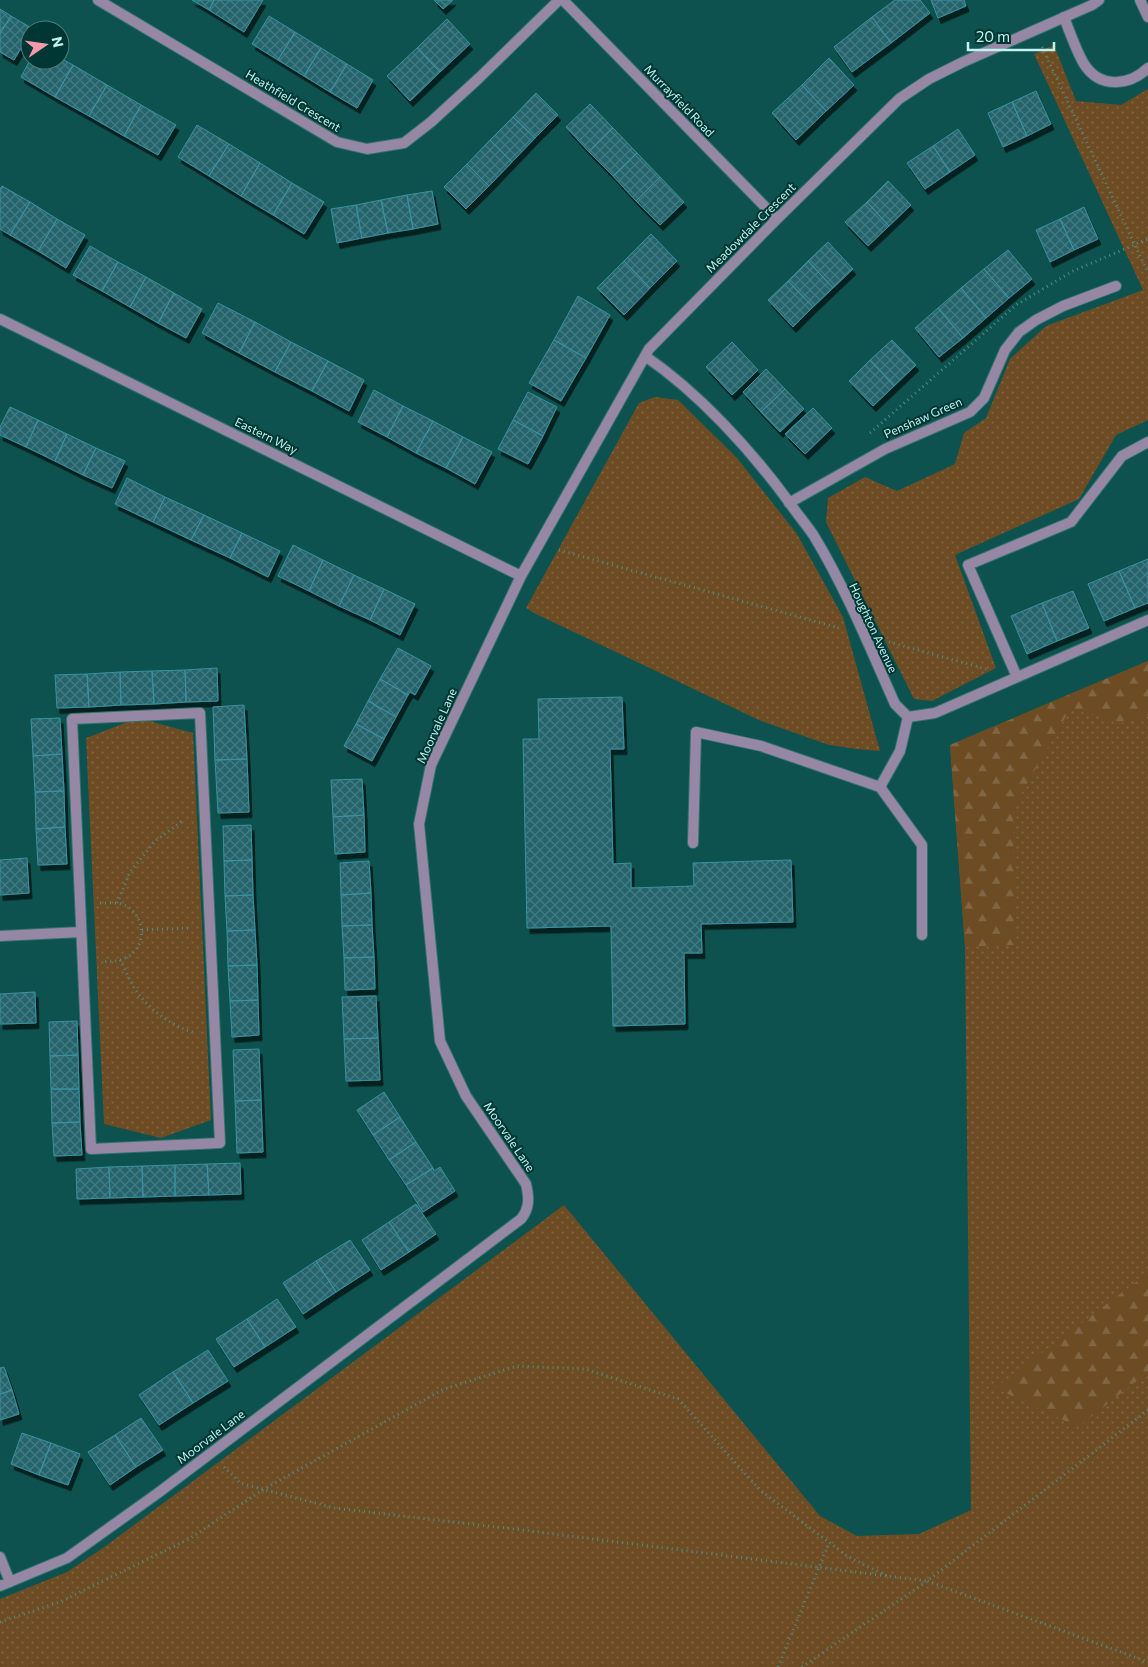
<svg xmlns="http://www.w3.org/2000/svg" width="1148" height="1667" viewBox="0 0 1148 1667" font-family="Commissioner,sans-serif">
  <defs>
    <pattern id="green-dots" width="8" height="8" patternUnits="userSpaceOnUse" patternTransform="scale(1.25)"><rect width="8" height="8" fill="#6d4c24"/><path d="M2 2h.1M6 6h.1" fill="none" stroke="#806644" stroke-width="1.8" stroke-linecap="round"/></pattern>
    <pattern id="forest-firs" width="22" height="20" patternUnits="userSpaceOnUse" patternTransform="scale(1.25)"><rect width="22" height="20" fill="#6d4c24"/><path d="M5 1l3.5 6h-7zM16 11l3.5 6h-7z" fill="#806644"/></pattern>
    <pattern id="building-cross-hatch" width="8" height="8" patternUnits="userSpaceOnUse" patternTransform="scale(1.25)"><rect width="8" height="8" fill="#25646d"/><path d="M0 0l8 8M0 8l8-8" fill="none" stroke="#437b82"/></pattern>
    <filter id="shadow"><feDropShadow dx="3" dy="5.5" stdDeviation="0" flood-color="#0009"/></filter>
  </defs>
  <rect width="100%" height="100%" fill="#0d524e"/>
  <path fill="url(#green-dots)" d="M1054 45 1076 101 1121 105 1148 89V420L1116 435 1079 499 955 555 996 668 932 701 914 699 826 522 828 498 865 477 897 491 955 464 964 433 986 418 1010 359 1046 326 1143 290 1034 54Z
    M655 397 678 400 737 458 797 534 843 617 880 751 857 749 829 745 761 721 536 614 526 608 639 403Z
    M1148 661V1667H0V1599L67 1572 103 1548 564 1205 820 1516 857 1536 919 1534 971 1510 965 947 950 745Z
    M138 718 193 733 211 1120 161 1138 104 1124 86 738Z"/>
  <path fill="url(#forest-firs)" d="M1148 661V715L1124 723 1070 709 1013 808 1014 945 965 947 950 745Z
    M1148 1273V1372L1078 1427 995 1388Z"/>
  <path fill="url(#building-cross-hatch)" stroke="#3993a0" filter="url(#shadow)" d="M192 0H214L209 10Z
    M214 0H263L244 32 209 10Z
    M434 0H453L443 9Z
    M895 0H920L930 13 891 43 872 17Z
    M931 0H964L966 6 938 18Z
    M0 9 11 16 0 34Z
    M11 16 33 29 30 30V33L14 60 0 52V34Z
    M269 16 295 32 278 60 252 44Z
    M872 17 891 43 852 72 834 47Z
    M447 19 470 44 440 72 417 48Z
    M295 32 321 48 304 76 278 60Z
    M321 48 347 64 330 92 304 76Z
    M417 48 440 72 410 101 387 76Z
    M60 58 73 65 55 97 21 77 30 60H60Z
    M829 58 854 85 826 111 802 85Z
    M347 64 373 80 357 108 330 92Z
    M73 65 107 85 89 116 55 97Z
    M107 85 141 105 124 136 89 116Z
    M802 85 826 111 796 140 772 113Z
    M1036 91 1051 124 1027 136 1012 102Z
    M536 93 558 115 535 138 513 117Z
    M1012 102 1027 136 1003 147 988 113Z
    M590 104 613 128 589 152 566 127Z
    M141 105 176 125 158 155 124 136Z
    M513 117 535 138 512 162 490 140Z
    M197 125 229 144 209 176 178 157Z
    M613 128 637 153 613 176 589 152Z
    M958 129 975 155 950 172 933 146Z
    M490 140 512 162 489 186 467 164Z
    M229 144 260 163 241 196 209 176Z
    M933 146 950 172 925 189 907 163Z
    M637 153 660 177 636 201 613 176Z
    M260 163 292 183 273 215 241 196Z
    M467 164 489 186 466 209 444 187Z
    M660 177 684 202 660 225 636 201Z
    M888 181 911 205 889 226 867 202Z
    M292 183 324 202 304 234 273 215Z
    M2 186 30 202 10 235 0 229V189Z
    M432 191 438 224 413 229 407 195Z
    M407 195 413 229 388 233 381 200Z
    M381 200 388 233 362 238 356 205Z
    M30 202 57 219 38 251 10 235Z
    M867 202 889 226 868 246 845 222Z
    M356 205 362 238 337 243 331 209Z
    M1084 207 1098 239 1074 250 1060 219Z
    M57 219 85 235 66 268 38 251Z
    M1060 219 1074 250 1050 262 1036 230Z
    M651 234 677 261 650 288 624 261Z
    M828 242 853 269 833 288 808 261Z
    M90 246 118 262 102 291 73 275Z
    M1008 250 1032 279 1009 298 984 269Z
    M624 261 650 288 624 315 597 288Z
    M808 261 833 288 813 307 788 281Z
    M118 262 146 277 130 307 102 291Z
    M984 269 1009 298 986 318 961 288Z
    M146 277 174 293 158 323 130 307Z
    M788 281 813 307 793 327 768 300Z
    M961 288 986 318 963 338 938 308Z
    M174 293 202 309 186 338 158 323Z
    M578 296 610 315 586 358 554 340Z
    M218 303 255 322 239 353 202 333Z
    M938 308 963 338 939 357 915 328Z
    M255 322 291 342 275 372 239 353Z
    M554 340 586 358 561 401 529 383Z
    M892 340 916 365 894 386 870 360Z
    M291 342 328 361 312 391 275 372Z
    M732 342 758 370 732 395 706 367Z
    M870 360 894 386 873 406 849 381Z
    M328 361 364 380 349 411 312 391Z
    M766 369 785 389 761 412 743 392Z
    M785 389 804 409 780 432 761 412Z
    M374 390 403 406 387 437 358 422Z
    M528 392 557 407 543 436 513 420Z
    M403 406 433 421 416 453 387 437Z
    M10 407 38 420 26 447 0 435V427Z
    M813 408 832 428 805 454 785 434Z
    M38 420 67 434 55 461 26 447Z
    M513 420 543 436 528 464 498 449Z
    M433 421 463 437 446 468 416 453Z
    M67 434 96 448 83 475 55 461Z
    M463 437 492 452 475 484 446 468Z
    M96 448 125 461 112 488 83 475Z
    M127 478 165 497 153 522 115 504Z
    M165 497 204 515 191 540 153 522Z
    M204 515 242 533 230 558 191 540Z
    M242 533 280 551 268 577 230 558Z
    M293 545 323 560 309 591 278 576Z
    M1148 559V603L1135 608 1119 571Z
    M323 560 354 575 339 606 309 591Z
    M1119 571 1135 608 1104 621 1088 584Z
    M354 575 384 589 370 620 339 606Z
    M384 589 415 604 400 635 370 620Z
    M1073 591 1089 628 1057 641 1042 603Z
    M1042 603 1057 641 1027 654 1011 616Z
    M398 648 431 666 415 695 410 692 408 695 380 679Z
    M217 668 218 701 186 702 185 670Z
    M185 670 186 702 154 704 152 671Z
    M152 671 154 704 121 705 120 672Z
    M120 672 121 705 89 707 87 674Z
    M87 674 89 707 57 708 55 675Z
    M380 679 408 695 396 717 368 701Z
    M622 697 624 749H610L613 864 631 863V888L694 886 693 863 791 860 793 922 701 924 702 953H684L685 1024 613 1026 611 926 527 928 523 739H539L538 699Z
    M368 701 396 717 384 739 356 724Z
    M244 705 247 759 215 760 213 707Z
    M60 718 62 754 33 756 31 719Z
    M356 724 384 739 372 761 344 746Z
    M62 754 64 791 35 792 33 756Z
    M247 759 249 812 218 813 215 760Z
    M362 779 364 815 333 817 331 780Z
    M64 791 65 827 36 829 35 792Z
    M364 815 365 852 335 854 333 817Z
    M251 825 252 860 224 861 223 826Z
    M65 827 67 864 38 865 36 829Z
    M27 858 29 893 0 895V860Z
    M252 860 253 895 225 896 224 861Z
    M369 861 371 893 341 895 340 863Z
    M371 893 372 925 342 926 341 895Z
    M253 895 255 930 227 931 225 896Z
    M372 925 374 957 344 958 342 926Z
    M255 930 257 965 228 966 227 931Z
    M374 957 375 989 345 990 344 958Z
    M257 965 258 1000 230 1001 228 966Z
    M35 992 36 1023 0 1024V994Z
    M376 996 378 1038 344 1039 342 997Z
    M258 1000 259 1035 232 1037 230 1001Z
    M77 1021 78 1055 50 1056 49 1022Z
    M378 1038 380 1080 346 1081 344 1039Z
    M259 1049 261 1100 235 1101 233 1050Z
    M78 1055 79 1089H51L50 1056Z
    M51 1089H79L80 1122 52 1123Z
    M384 1092 400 1117 373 1135 357 1110Z
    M261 1100 263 1152 237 1153 235 1101Z
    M400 1117 416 1142 389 1160 373 1135Z
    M80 1122 82 1155 54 1156 52 1123Z
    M416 1142 433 1168 406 1185 389 1160Z
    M240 1163 241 1194 209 1195 207 1164Z
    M207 1164 209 1195 175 1196V1165Z
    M175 1165V1196L143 1197 142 1166Z
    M142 1166 143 1197 110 1198 109 1167Z
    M109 1167 110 1198 77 1199 76 1169Z
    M440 1167 455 1191 423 1212 406 1185 433 1168 434 1171Z
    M416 1204 436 1234 409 1252 389 1222Z
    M389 1222 409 1252 381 1270 362 1240Z
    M350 1240 370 1270 336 1292 316 1261Z
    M316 1261 336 1292 303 1314 283 1283Z
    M277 1299 296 1327 265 1347 247 1319Z
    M247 1319 265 1347 234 1367 216 1339Z
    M208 1350 228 1381 193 1403 173 1372Z
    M4 1367 12 1390 0 1394V1368Z
    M173 1372 193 1403 159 1425 139 1395Z
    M12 1390 19 1414 0 1420V1394Z
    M141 1418 163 1450 136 1467 115 1435Z
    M22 1433 51 1443 39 1475 11 1464Z
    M115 1435 136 1467 110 1485 88 1452Z
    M51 1443 80 1454 68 1485 39 1475Z"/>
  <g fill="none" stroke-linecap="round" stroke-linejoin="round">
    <g stroke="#31726e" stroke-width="12">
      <path id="lane" d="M1140 0 1148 17
        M1064 17C1070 33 1076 50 1084 64 1100 89 1129 86 1148 68
        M1017 677 968 565 1071 522 1122 456 1148 442
        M908 717 900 751 880 787 922 845V935
        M693 843 696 732 761 746 880 787"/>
    </g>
    <g stroke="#31726e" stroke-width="12">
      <path id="street" d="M98 0 337 142 367 149 404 143 431 122 479 78 559 0
        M563 0 777 219
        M0 319 521 576
        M645 356C699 393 751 450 789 502 797 514 806 524 814 536 846 589 870 648 895 704L908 717 935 713 1148 620
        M789 503 885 449 970 412 984 398 1005 350 1019 332 1036 320 1063 306 1116 286
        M200 713 220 1143 91 1149 72 719Z
        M0 936 81 932
        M0 1557 10 1582
        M0 1586 67 1558 158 1493 521 1219C530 1208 529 1197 526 1184L466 1096 440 1041 419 824 431 765 521 576 649 349 777 219 899 99 929 79 963 62 1092 5 1099 0"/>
    </g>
    <path stroke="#4d8d88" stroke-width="3" stroke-dasharray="1 4" stroke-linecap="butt" d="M1042 47 1148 273
      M870 433 1016 305 1073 271 1148 239
      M559 550 839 628
      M889 642 986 669
      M100 903C108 903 116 902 124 905 146 914 148 949 125 958 117 962 109 961 101 962
      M117 903 130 872 155 841 181 822 185 821
      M142 930 191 928
      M120 960C126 970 130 983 137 992 151 1011 172 1026 195 1033
      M1148 1410 927 1581 1148 1662
      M224 1467 240 1483 334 1508 514 1529 927 1581
      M0 1622 60 1602 189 1539 264 1489 444 1389 517 1366 585 1369 678 1399 760 1490 847 1556 887 1576
      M778 1667 829 1543
      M802 1667 926 1582"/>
    <use href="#lane" stroke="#9688a4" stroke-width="10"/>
    <use href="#street" stroke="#9688a4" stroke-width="10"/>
  </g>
  <g text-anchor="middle" stroke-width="4" stroke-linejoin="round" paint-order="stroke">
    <g font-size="12" fill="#bff4ee" stroke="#003633">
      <text transform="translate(293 101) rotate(31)" y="4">Heathfield Crescent</text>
      <text transform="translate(679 101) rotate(46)" y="4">Murrayfield Road</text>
      <text transform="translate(751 228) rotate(-45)" y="4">Meadowdale Crescent</text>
      <text transform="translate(923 418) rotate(-24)" y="4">Penshaw Green</text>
      <text transform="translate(266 436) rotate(26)" y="4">Eastern Way</text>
      <text transform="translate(873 628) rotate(65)" y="4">Houghton Avenue</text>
      <text transform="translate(437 726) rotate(-66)" y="4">Moorvale Lane</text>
      <text transform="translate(509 1137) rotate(56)" y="4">Moorvale Lane</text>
      <text transform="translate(211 1437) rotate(-37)" y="4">Moorvale Lane</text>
    </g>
  </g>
  <g transform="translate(45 45) rotate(77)"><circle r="24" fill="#003633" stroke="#4c827e"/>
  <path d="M0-4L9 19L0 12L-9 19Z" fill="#f39aaa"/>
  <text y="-8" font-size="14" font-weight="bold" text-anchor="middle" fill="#bff4ee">N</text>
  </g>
  <path d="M968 42v8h86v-8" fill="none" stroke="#bff4ee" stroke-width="2.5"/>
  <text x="976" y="42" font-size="15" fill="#bff4ee" stroke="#003633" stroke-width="4" paint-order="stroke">20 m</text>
</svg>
